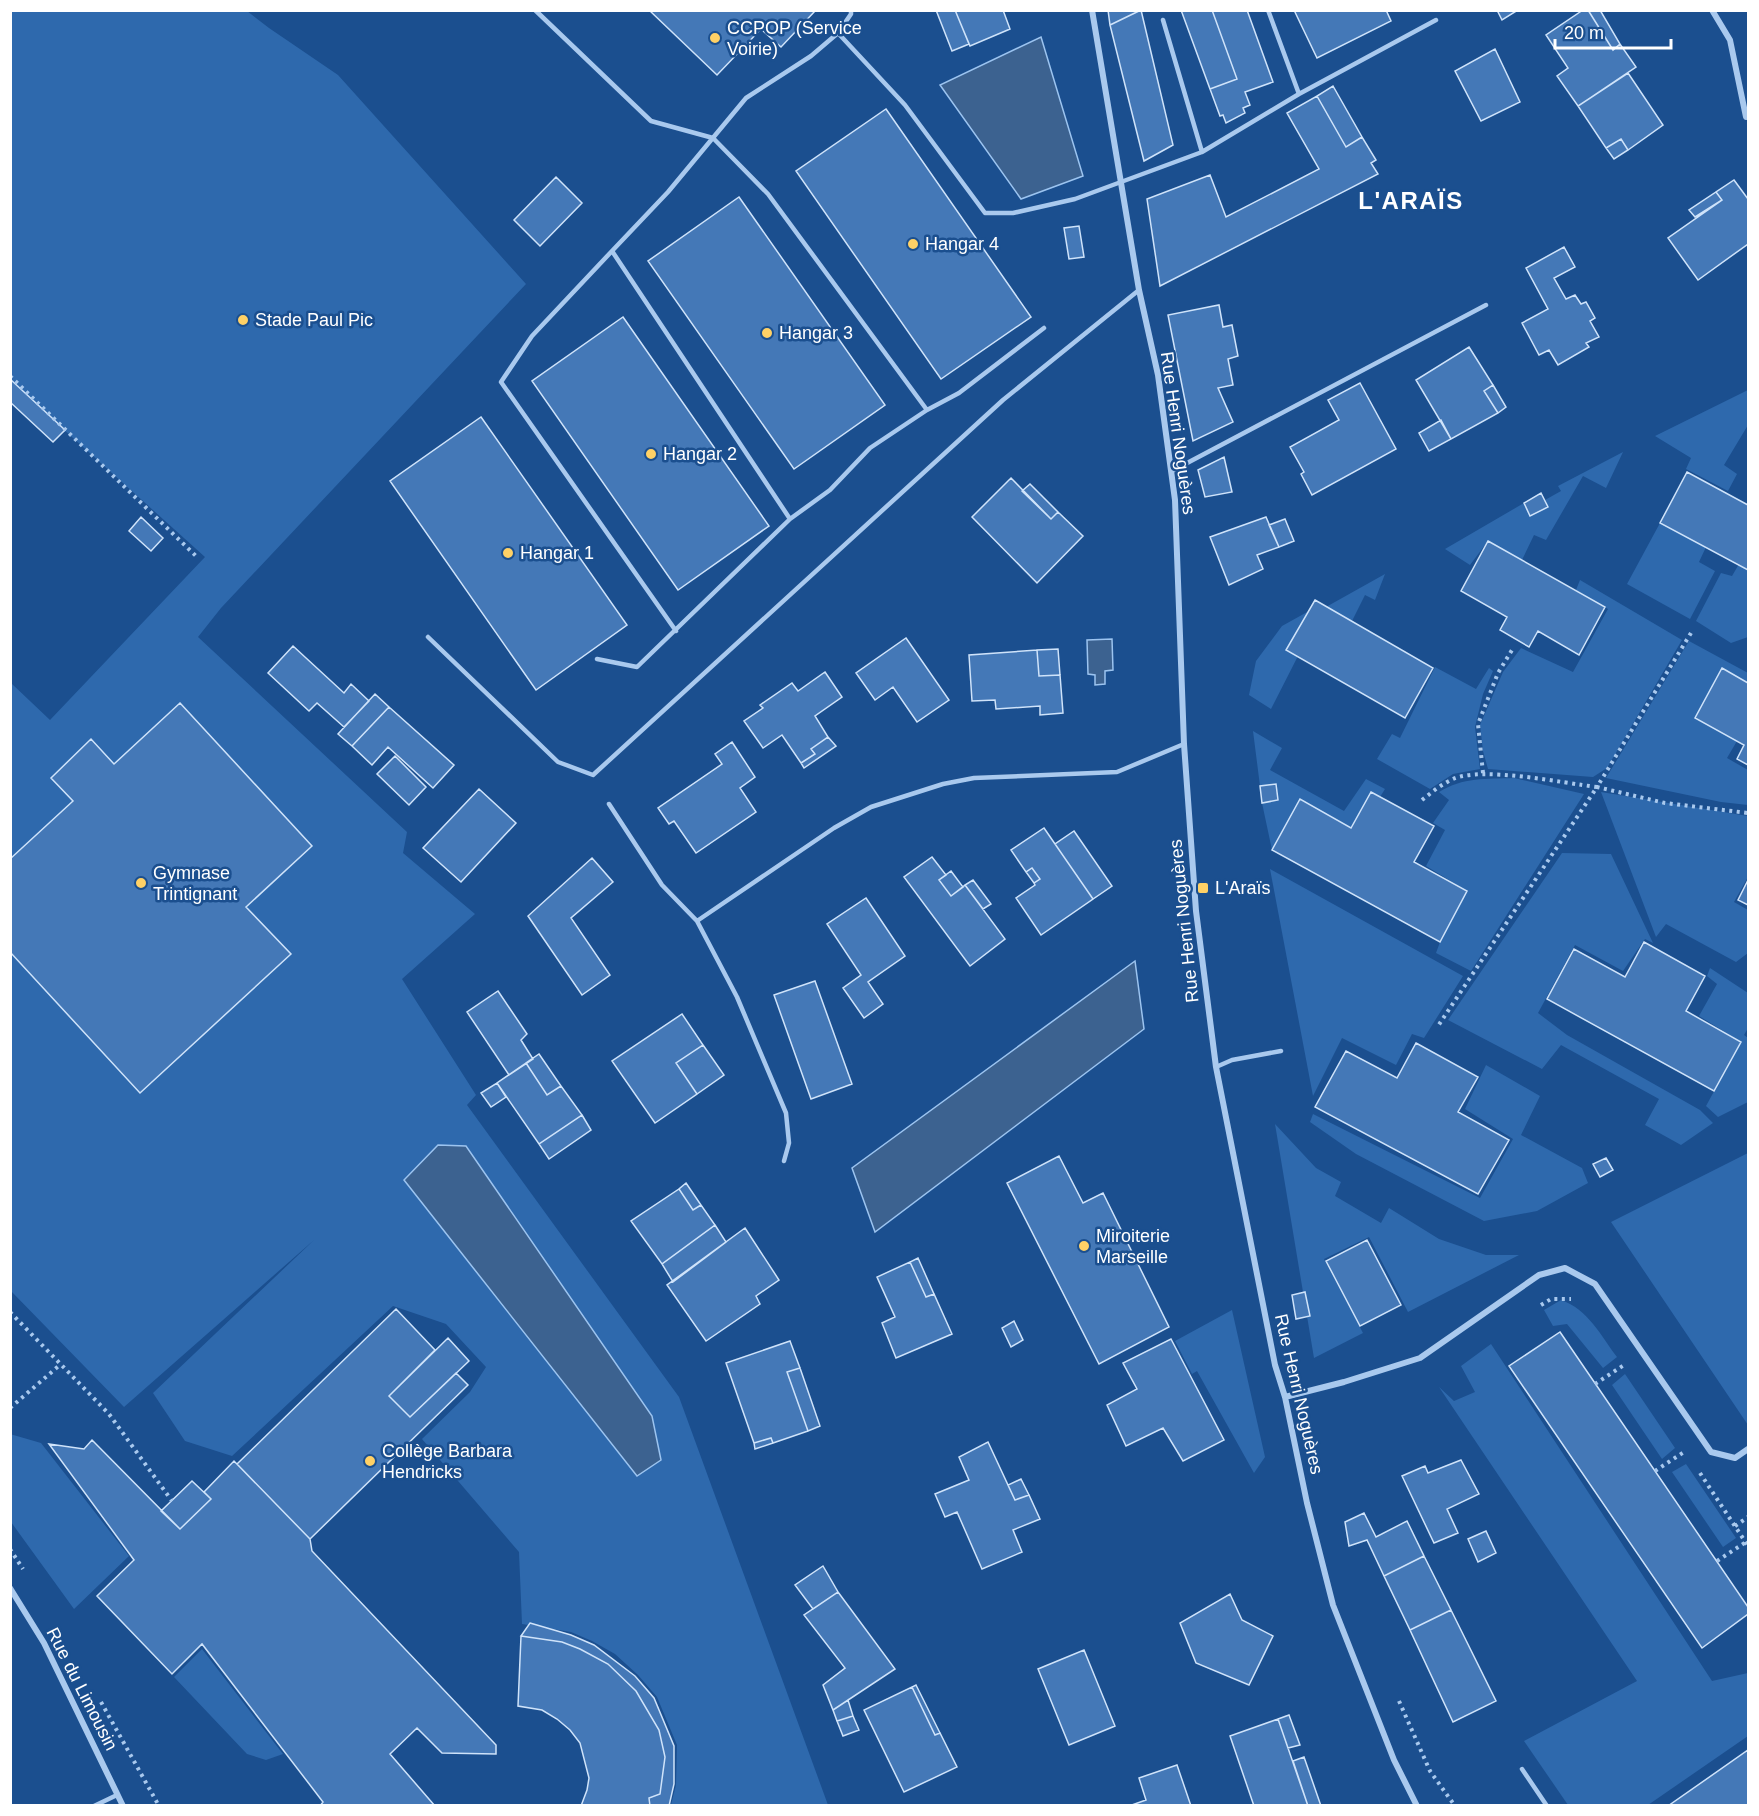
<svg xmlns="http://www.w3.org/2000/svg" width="1759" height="1816" viewBox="0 0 1759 1816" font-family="Arial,sans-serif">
  <rect width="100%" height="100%" fill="#1b4f8f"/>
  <path fill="#2e69ad" d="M10 11H247L269 28 338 75 526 284 221 608 198 637 407 832 403 853 475 914 402 979 476 1095 467 1105 679 1397 828 1805H671L676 1785 677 1745 657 1697 638 1675 615 1654 592 1641 571 1632 522 1624 519 1552 422 1439 470 1392 486 1367 446 1324 393 1306 232 1456 185 1441 153 1393 314 1240 124 1407 11 1291V683L50 720 205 557 11 382Z
    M1748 390V425L1724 465 1737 474 1728 491 1686 469 1691 458 1655 436Z
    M1623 452 1606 488 1583 476 1546 540 1534 535 1522 560 1488 541 1470 565 1445 549 1524 503 1531 516 1548 507 1545 500 1561 491 1558 486Z
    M1660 523 1706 547 1699 562 1715 571 1690 619 1627 584Z
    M1739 564 1748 570V637L1731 643 1696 621 1721 573 1732 576Z
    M1385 574 1375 600 1365 595 1352 621 1326 607Z
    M1580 580 1682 640 1607 768 1593 777 1488 769 1483 751 1480 725 1503 672 1521 648 1573 672 1608 609 1576 590Z
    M1309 611 1298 656 1271 709 1249 695 1256 661 1282 626Z
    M1689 641 1748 673V683L1722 668 1695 718 1737 741 1727 758 1748 770V805L1721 802 1606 778Z
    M1435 667 1476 689 1489 668 1493 671 1483 694 1475 727 1480 769 1453 774 1430 789 1377 759 1392 734 1400 738Z
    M1253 731 1282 748 1270 770 1344 811 1366 779 1385 789 1380 797 1371 792 1351 828 1300 800 1272 850 1262 803 1276 784 1260 786Z
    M1514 778 1584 794 1471 971 1436 953 1440 942 1467 891 1426 866 1445 830 1433 823 1449 800 1439 792C1463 777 1486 779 1514 778Z
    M1601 792 1748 816V877L1734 902 1748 910V953L1736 962 1666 924 1656 937Z
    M1562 853 1611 854 1653 943 1645 939 1623 971 1575 945 1538 1013 1567 1035 1700 1110 1713 1123 1681 1145 1645 1125 1659 1099 1561 1045 1542 1069 1448 1020Z
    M1270 869 1463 976 1424 1038 1412 1034 1396 1065 1342 1038 1313 1096Z
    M1710 968 1748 993V1028L1744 1035 1748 1038V1102L1718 1117 1706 1106 1741 1042 1699 1016 1717 984 1707 976Z
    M1486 1065 1540 1096 1521 1135 1582 1168 1588 1183 1537 1211 1484 1221 1356 1154 1310 1122 1313 1114 1480 1198 1513 1139 1465 1109Z
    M1275 1124 1316 1168 1341 1182 1335 1196 1381 1223 1389 1208 1439 1239 1486 1255H1519L1408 1312 1369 1237 1324 1259 1363 1333 1314 1358Z
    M1748 1153V1425L1611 1222Z
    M1561 1300C1588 1309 1601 1336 1617 1357L1603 1368 1567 1324 1553 1326 1544 1310Z
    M1232 1310 1265 1457 1254 1473 1197 1371 1192 1374 1175 1341Z
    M1491 1344 1712 1681 1748 1673V1736L1648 1805H1568L1524 1741 1637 1681 1439 1387 1454 1401 1475 1392 1461 1366Z
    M1625 1374 1675 1448 1662 1459 1612 1385Z
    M10 1434 41 1443 129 1556 74 1609 11 1522Z
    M1686 1464 1736 1538 1723 1547 1672 1472Z
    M202 1649 283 1754 266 1760 247 1754 174 1677Z"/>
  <path fill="#3c6290" stroke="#9cc4f0" stroke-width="1.5" d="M1041 37 1083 176 1021 199 940 85Z
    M1112 639 1113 670 1105 671V684L1095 685V675L1088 674 1087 640Z
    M1135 961 1144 1029 875 1232 852 1168Z
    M438 1145 466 1146 652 1416 661 1460 637 1476 404 1180Z"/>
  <path fill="#4478b7" stroke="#cfe3fa" stroke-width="1.5" d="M649 10H814L815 11 781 47 761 29 717 75Z
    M936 10H955L969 44 952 51Z
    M955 10H1003L1010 29 970 46Z
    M1108 10H1141L1110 25Z
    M1141 10 1173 145 1144 161 1110 25Z
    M1181 10H1212L1237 79 1210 89Z
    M1212 10H1247L1273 82 1245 92 1250 105 1243 108 1245 113 1226 123 1223 115 1220 116 1210 89 1237 79Z
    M1294 10H1386L1391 21 1317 58Z
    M1497 10H1518L1502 20Z
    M1583 10H1588L1613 50 1620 44 1636 67 1578 106 1557 76 1568 68 1546 35Z
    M1588 10H1600L1620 44 1613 50Z
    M1495 49 1520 102 1481 121 1455 71Z
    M1628 73 1663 125 1628 150 1621 139 1606 148 1578 106Z
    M1333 86 1362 137 1346 147 1317 96Z
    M1317 96 1346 147 1362 137 1376 160 1371 163 1378 174 1160 286 1147 199 1210 175 1226 217 1319 169 1287 113Z
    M886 109 1031 317 941 379 796 171Z
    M1621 139 1628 150 1614 159 1606 148Z
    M556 177 582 203 540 246 514 220Z
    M1734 180 1748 199V244L1698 280 1668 238 1722 200 1716 192Z
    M1716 192 1722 200 1695 217 1689 210Z
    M739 197 885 405 794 469 648 261Z
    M1079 226 1084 257 1069 259 1064 228Z
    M1564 247 1575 267 1554 278 1566 299 1575 295 1581 304 1586 302 1595 318 1590 321 1599 337 1586 343 1589 347 1558 365 1549 350 1539 355 1522 323 1548 309 1526 268Z
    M1219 305 1223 327 1232 325 1238 356 1228 359 1233 385 1218 388 1233 422 1193 441 1168 315Z
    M623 317 769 526 678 590 532 381Z
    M1469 347 1493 385 1484 391 1498 413 1451 439 1416 380Z
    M10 379 65 430 53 442 10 402Z
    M1360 383 1396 449 1312 495 1301 474 1304 472 1290 447 1339 420 1328 400Z
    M1493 385 1506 407 1498 413 1484 391Z
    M481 417 627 625 536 690 390 481Z
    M1441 420 1451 439 1429 451 1419 433Z
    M1224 457 1232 492 1205 497 1198 470Z
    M1687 472 1748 505V570L1660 523Z
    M1011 478 1051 519 1058 512 1083 536 1037 583 972 517Z
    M1030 484 1058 512 1051 519 1022 491Z
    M1541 493 1548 507 1530 516 1524 503Z
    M141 517 163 538 151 551 129 531Z
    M1266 517 1279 547 1257 555 1263 569 1229 585 1210 537Z
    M1285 519 1294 541 1279 547 1269 525Z
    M1488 541 1605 607 1579 655 1538 631 1529 647 1500 630 1507 617 1461 591Z
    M1315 600 1433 668 1405 718 1286 650Z
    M906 638 949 700 917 722 893 687 875 700 856 673Z
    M293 646 344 693 351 684 369 701 344 727 317 703 309 711 268 673Z
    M1058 649 1060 675 1039 676 1037 650Z
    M1037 650 1039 676 1060 675 1063 713 1040 715V706L996 709 995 700 972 701 969 655Z
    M1722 668 1748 683V765L1737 759 1744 745 1695 718Z
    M825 672 842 697 815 716 828 737 811 749 815 754 801 763 782 735 763 748 744 721 763 708 760 705 792 683 798 691Z
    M375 694 389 707 352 746 338 734Z
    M180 703 312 846 246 907 291 954 140 1093 10 952V859L73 801 51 778 91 739 114 764Z
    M389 707 454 765 433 788 388 747 372 765 352 746Z
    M828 737 836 746 804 768 801 763 815 754 811 749Z
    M732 742 755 777 740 788 756 812 696 853 674 821 669 824 658 808 722 764 715 754Z
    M395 756 426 787 409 805 377 774Z
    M1276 784 1278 800 1262 803 1260 786Z
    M479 789 516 823 461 882 423 848Z
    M1371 792 1434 826 1414 862 1467 891 1440 942 1272 850 1300 799 1351 828Z
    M1044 828 1093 899 1041 935 1016 898 1035 885 1034 883 1040 879 1032 868 1026 872 1011 850Z
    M1074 831 1112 886 1093 899 1055 844Z
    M932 857 946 875 939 880 951 896 965 885 1005 939 970 966 904 877Z
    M592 858 613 882 571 918 610 975 582 995 528 916Z
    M1032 868 1040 879 1034 883 1026 872Z
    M951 871 963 887 951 896 939 880Z
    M973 880 991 904 983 909 965 885Z
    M1748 880V905L1738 900Z
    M866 898 905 956 868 982 883 1004 864 1018 843 988 861 975 827 924Z
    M1644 942 1705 976 1686 1011 1741 1042 1714 1091 1547 999 1574 949 1625 977Z
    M815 981 852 1084 811 1099 774 995Z
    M498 991 527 1034 521 1040 533 1059 509 1075 467 1012Z
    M682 1014 703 1045 676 1063 697 1094 655 1123 612 1061Z
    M1416 1043 1478 1077 1458 1112 1509 1140 1478 1194 1315 1107 1346 1051 1397 1078Z
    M703 1045 724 1075 697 1094 676 1063Z
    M539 1054 561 1086 547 1095 526 1063Z
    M526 1063 547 1095 561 1086 582 1115 539 1144 497 1083Z
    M497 1083 506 1097 491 1107 481 1093Z
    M582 1115 591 1130 549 1159 539 1144Z
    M1059 1156 1083 1203 1103 1193 1169 1327 1099 1364 1007 1183Z
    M1606 1158 1613 1170 1600 1177 1593 1164Z
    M686 1183 701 1205 693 1210 679 1189Z
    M679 1189 693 1210 701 1205 715 1225 662 1264 631 1221Z
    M715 1225 726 1242 673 1282 662 1264Z
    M745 1228 779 1280 756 1296 760 1304 706 1341 667 1285Z
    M1367 1240 1401 1305 1360 1326 1326 1261Z
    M918 1258 934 1294 926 1297 910 1262Z
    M910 1262 926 1297 934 1294 952 1334 896 1358 882 1323 895 1317 877 1277Z
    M1305 1292 1310 1316 1296 1319 1292 1295Z
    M396 1309 435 1350 389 1396 410 1417 456 1373 468 1385 310 1539 237 1464Z
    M1014 1321 1023 1340 1011 1347 1002 1328Z
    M1560 1332 1748 1607V1614L1702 1648 1509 1366Z
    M448 1338 469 1361 410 1417 389 1396Z
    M1171 1339 1224 1440 1183 1461 1163 1428 1126 1446 1107 1405 1137 1389 1123 1363Z
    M790 1341 800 1368 787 1372 808 1431 773 1443 771 1438 754 1443 726 1363Z
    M800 1368 820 1426 808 1431 787 1372Z
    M771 1438 773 1443 755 1449 754 1443Z
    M92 1440 180 1529 211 1499 204 1492 234 1461 310 1539 312 1551 496 1745V1754L442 1753 417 1728 390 1754 435 1806H320L323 1802 202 1644 172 1674 97 1596 134 1560 49 1444 84 1449Z
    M988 1442 1015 1500 1029 1495 1040 1519 1013 1530 1022 1552 982 1569 957 1512 945 1517 935 1494 969 1480 959 1457Z
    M1461 1460 1479 1494 1447 1509 1458 1533 1434 1543 1402 1476 1425 1466 1428 1473Z
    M1021 1479 1029 1495 1015 1500 1008 1485Z
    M192 1481 211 1499 180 1529 161 1511Z
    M1364 1513 1376 1537 1407 1521 1424 1556 1384 1576 1367 1540 1349 1546 1345 1522Z
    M1486 1531 1496 1553 1478 1562 1468 1539Z
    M1424 1556 1451 1610 1410 1630 1384 1576Z
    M823 1566 838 1592 813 1609 795 1585Z
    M838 1592 895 1669 833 1710 823 1685 845 1668 804 1615Z
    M1230 1594 1242 1620 1273 1636 1249 1685 1196 1663 1180 1623Z
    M1451 1610 1496 1701 1453 1722 1410 1630Z
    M530 1623 571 1635 594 1645 635 1676 654 1698 674 1746V1784L669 1806H650L649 1798 660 1794 665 1757 659 1730 636 1691 608 1664 580 1649 562 1642 521 1636Z
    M521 1636 562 1642 580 1649 608 1664 636 1691 659 1730 665 1757 660 1794 649 1798 650 1806H581L587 1790 589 1778 580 1743 570 1730 557 1719 542 1710 518 1706Z
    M1084 1650 1115 1726 1069 1745 1038 1669Z
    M916 1685 940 1733 935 1735 912 1687Z
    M912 1687 935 1735 940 1733 957 1767 904 1792 864 1710Z
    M848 1700 853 1716 837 1721 833 1710Z
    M1289 1715 1300 1745 1288 1748 1278 1719Z
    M853 1716 859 1730 843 1736 837 1721Z
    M1278 1719 1308 1806H1254L1230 1736Z
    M1748 1750V1806H1668Z
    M1304 1757 1321 1806H1308L1293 1761Z
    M1177 1765 1191 1806H1129L1146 1800 1139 1778Z"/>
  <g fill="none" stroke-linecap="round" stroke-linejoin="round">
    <path stroke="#a9c9ee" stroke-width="4" stroke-dasharray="3 4.5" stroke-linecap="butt" d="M10 376 197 557
      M1691 633 1597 787 1665 803 1748 813
      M1483 773 1478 724 1498 673 1512 650
      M1422 800C1432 792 1442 784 1453 779 1482 766 1563 783 1597 787L1438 1026
      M1541 1305 1551 1299H1571
      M10 1312 109 1414 172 1501
      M1595 1384 1624 1365
      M10 1408 61 1364
      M1655 1471 1684 1452
      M1700 1473 1748 1546
      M1735 1526 1748 1517
      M10 1549 23 1569
      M1717 1561 1746 1542
      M1399 1701 1430 1771 1455 1806
      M101 1702 159 1806"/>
    <path stroke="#a9c9ee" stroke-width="4.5" d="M535 10 651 121 713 138 768 194 927 410 870 448 830 490 790 519
      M1268 10 1299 94
      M1163 20 1202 152
      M838 33 905 105 985 213H1013L1075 199 1202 152 1299 94 1436 20
      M612 251 532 336 501 382 676 631
      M927 410 959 393 1044 328
      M1172 471 1486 305
      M428 637 558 762 593 775 1003 400 1139 290
      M597 659 637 667 790 519 612 251 668 192 746 98 811 56 838 33 851 14V10
      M609 804 662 885 697 921
      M1216 1067 1232 1060 1281 1051
      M784 1161 789 1143 786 1113 737 997 697 921 834 828 871 807 943 784 974 778 1117 772 1184 744
      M1522 1769 1547 1806
      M94 1806 117 1795"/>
    <path stroke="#a9c9ee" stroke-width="6" d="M1092 10 1139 290 1158 375 1175 500 1184 744 1196 911 1216 1067 1275 1365 1285 1397 1307 1503 1333 1605 1394 1760 1417 1806
      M1712 10 1730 40 1746 117
      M1285 1397 1344 1382 1420 1358 1539 1275 1565 1268 1595 1284 1711 1452 1735 1458 1748 1449
      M10 1588 44 1643 123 1806"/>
  </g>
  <g fill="#ffd166" stroke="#1b4f8f" stroke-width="2">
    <circle cx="715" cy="38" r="6"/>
    <circle cx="913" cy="244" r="6"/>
    <circle cx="243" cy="320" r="6"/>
    <circle cx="767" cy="333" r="6"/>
    <circle cx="651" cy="454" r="6"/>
    <circle cx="508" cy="553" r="6"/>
    <circle cx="141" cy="883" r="6"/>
    <rect x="1197" y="882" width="12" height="12" rx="3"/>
    <circle cx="1084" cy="1246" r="6"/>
    <circle cx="370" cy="1461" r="6"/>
  </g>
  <g text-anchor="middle" stroke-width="5" stroke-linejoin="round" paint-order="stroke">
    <g font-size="18" fill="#fff" stroke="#1b4f8f" text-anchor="start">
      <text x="727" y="34">CCPOP (Service<tspan x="727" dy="21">Voirie)</tspan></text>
      <text x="925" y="250">Hangar 4</text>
      <text x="255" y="326">Stade Paul Pic</text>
      <text x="779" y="339">Hangar 3</text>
      <text x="663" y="460">Hangar 2</text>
      <text x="520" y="559">Hangar 1</text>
      <text x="153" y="879">Gymnase<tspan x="153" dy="21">Trintignant</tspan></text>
      <text x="1215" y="894">L'Araïs</text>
      <text x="1096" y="1242">Miroiterie<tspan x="1096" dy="21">Marseille</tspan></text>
      <text x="382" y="1457">Collège Barbara<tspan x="382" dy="21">Hendricks</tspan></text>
    </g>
    <g font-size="18" fill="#fff" stroke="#1b4f8f">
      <text transform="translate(1178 433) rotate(82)" y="6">Rue Henri Noguères</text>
      <text transform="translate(1184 921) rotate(-96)" y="6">Rue Henri Noguères</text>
      <text transform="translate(1299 1394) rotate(77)" y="6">Rue Henri Noguères</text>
      <text transform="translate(82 1689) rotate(63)" y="6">Rue du Limousin</text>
    </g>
    <g font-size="24" font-weight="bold" letter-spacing="1.5" fill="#fff" stroke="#1b4f8f">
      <text x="1411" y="209">L'ARAÏS</text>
    </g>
  </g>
  <rect width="1759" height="1816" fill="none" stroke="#ffffff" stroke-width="24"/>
  <path d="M1555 39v9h116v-9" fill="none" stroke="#ffffff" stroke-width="3"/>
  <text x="1564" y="39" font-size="18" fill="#ffffff" stroke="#1b4f8f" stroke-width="4.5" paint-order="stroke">20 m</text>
</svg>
